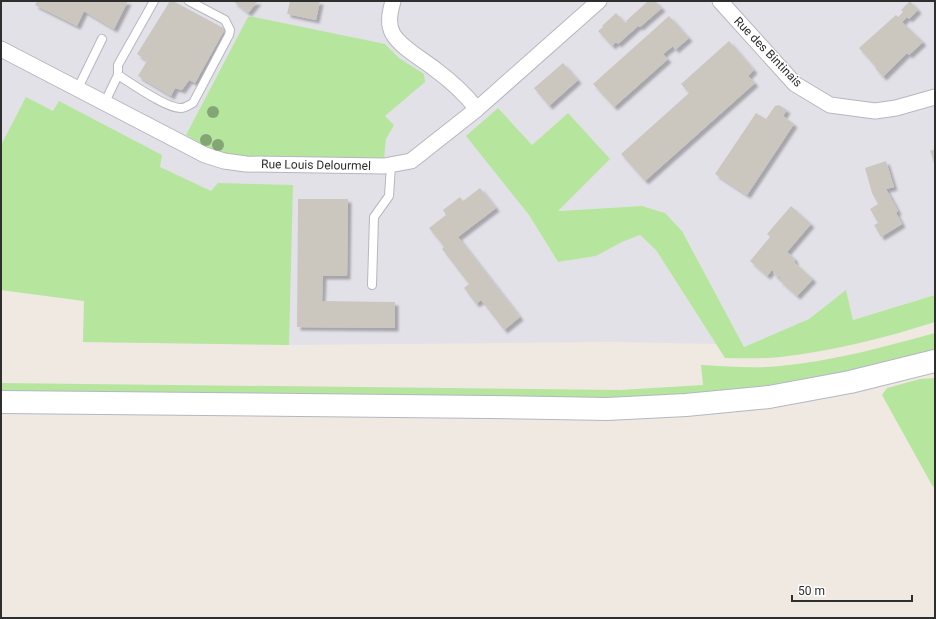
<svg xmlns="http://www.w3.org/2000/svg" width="936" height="619" viewBox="0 0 936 619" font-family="Roboto,sans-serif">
  <defs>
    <filter id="shadow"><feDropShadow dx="3.5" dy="3.5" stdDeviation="1" flood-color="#0004"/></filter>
  </defs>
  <rect width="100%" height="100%" fill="#efe9e1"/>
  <path fill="#e3e1e8" d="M1 1H935V295L853 320 846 291 809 319 744 347 682 231 665 213 642 206 557 211 568 113 532 145 529 215 558 262 596 256 622 242 640 235 656 250 716 344 613 342 289 345 83 342 84 301 1 290Z"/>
  <path fill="#b6e59e" d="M248 17H254L385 44 399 58 424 74 425 82 385 116 394 125 386 139 384 159 233 157 217 153 186 135Z
    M26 97 53 111 59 101 162 155 160 167 211 191 218 183 293 185 289 345 83 342 84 301 1 290V145Z
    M498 108 532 145 568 113 610 159 558 211 642 206 665 213 682 231 744 347 809 319 846 290 853 320 935 295V322C885 338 833 351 780 357 762 359 743 358 725 358L656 250 640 235 622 242 596 256 558 262 529 215 466 136Z
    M935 333V350L910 358 848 373 778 385 730 391 615 399 1 392V383L620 390 703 385 701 365C727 366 754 369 780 366 833 361 884 347 935 333Z
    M935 378V485L933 487 882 395 887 388 920 379Z"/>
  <path fill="#cbc7bf" filter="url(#shadow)" d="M37 1H128L114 29 84 11 77 26 35 5Z
    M170 1H173L225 29 195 83 189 80 182 90 175 88 171 96 138 76 147 61 137 54Z
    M233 1H258L248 13Z
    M290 1H320L316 20 287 14Z
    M648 1H655L662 8 640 27 638 26 618 44 616 42 612 46 598 31 603 27 602 26 616 13 625 23 627 22 626 21Z
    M910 1 918 10 909 19 907 17 902 22 923 42 909 55 907 53 883 77 875 68 876 67 859 48 896 15 898 17 903 12 901 10Z
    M669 16 689 38 675 50 673 46 663 54 668 59 614 107 593 84Z
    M729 41 754 70 748 76 755 83 645 181 621 154 689 93 681 84Z
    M563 63 578 80 549 106 534 88Z
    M779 105 787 110 783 116 794 124 747 195 715 174 756 113 766 119 775 106Z
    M935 149V166L930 151Z
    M886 161 894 187 886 189 898 211 896 213 902 224 881 237 874 225 878 223 870 209 878 204 872 193 865 168Z
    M480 188 496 208 458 237 520 317 504 330 481 300 476 304 464 288 469 284 442 249 444 247 429 228 446 215 443 210 460 197 463 201Z
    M298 199H348L347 276H323L322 301 395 302V328L297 327Z
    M791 206 811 224 787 252 794 258 795 263 813 279 797 296 779 280 781 277 780 276 778 278 773 273 774 272 772 270 767 276 750 261 770 237 767 234Z"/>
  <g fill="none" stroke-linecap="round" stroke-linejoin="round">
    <g stroke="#b4b7c1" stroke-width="10">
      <path id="service" d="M118 75C131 83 167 109 181 108 185 108 189 105 193 103L229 35 230 30 225 20 189 1
        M78 88 102 39
        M105 102 118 75V65L154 1
        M372 285 374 217 389 196 391 165"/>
    </g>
    <g stroke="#b4b7c1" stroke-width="17">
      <path id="minor" d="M393 1C390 12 387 23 393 34 401 48 424 60 436 70 451 81 465 94 477 109
        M720 1 795 84 830 105 875 111 896 108 935 97
        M1 49 205 155 224 161 246 164 384 166 411 161 477 109 599 1"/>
    </g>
    <g stroke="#b4b7c1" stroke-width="24">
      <path id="secondary" d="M1 402 489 407 607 409 686 405 769 397 850 382 935 361"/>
    </g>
    <use href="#service" stroke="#fff" stroke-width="8"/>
    <use href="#minor" stroke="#fff" stroke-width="15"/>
    <use href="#secondary" stroke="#fff" stroke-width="22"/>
  </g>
  <g fill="#84a574">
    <circle cx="213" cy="112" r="6"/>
    <circle cx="206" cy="140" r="6"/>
    <circle cx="218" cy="145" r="6"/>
  </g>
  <g text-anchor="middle" stroke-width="3" stroke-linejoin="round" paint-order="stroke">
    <g font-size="12" fill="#2e2e2e" stroke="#fff">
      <text transform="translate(768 52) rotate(46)" y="4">Rue des Bintinais</text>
      <text transform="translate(316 165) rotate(1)" y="4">Rue Louis Delourmel</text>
    </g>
  </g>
  <rect width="936" height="619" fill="none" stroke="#2e2e2e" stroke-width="4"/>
  <path d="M792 595v6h120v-6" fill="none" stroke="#2e2e2e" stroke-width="2"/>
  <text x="798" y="595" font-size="12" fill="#2e2e2e" stroke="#ffffff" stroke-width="3" paint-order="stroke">50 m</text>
</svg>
